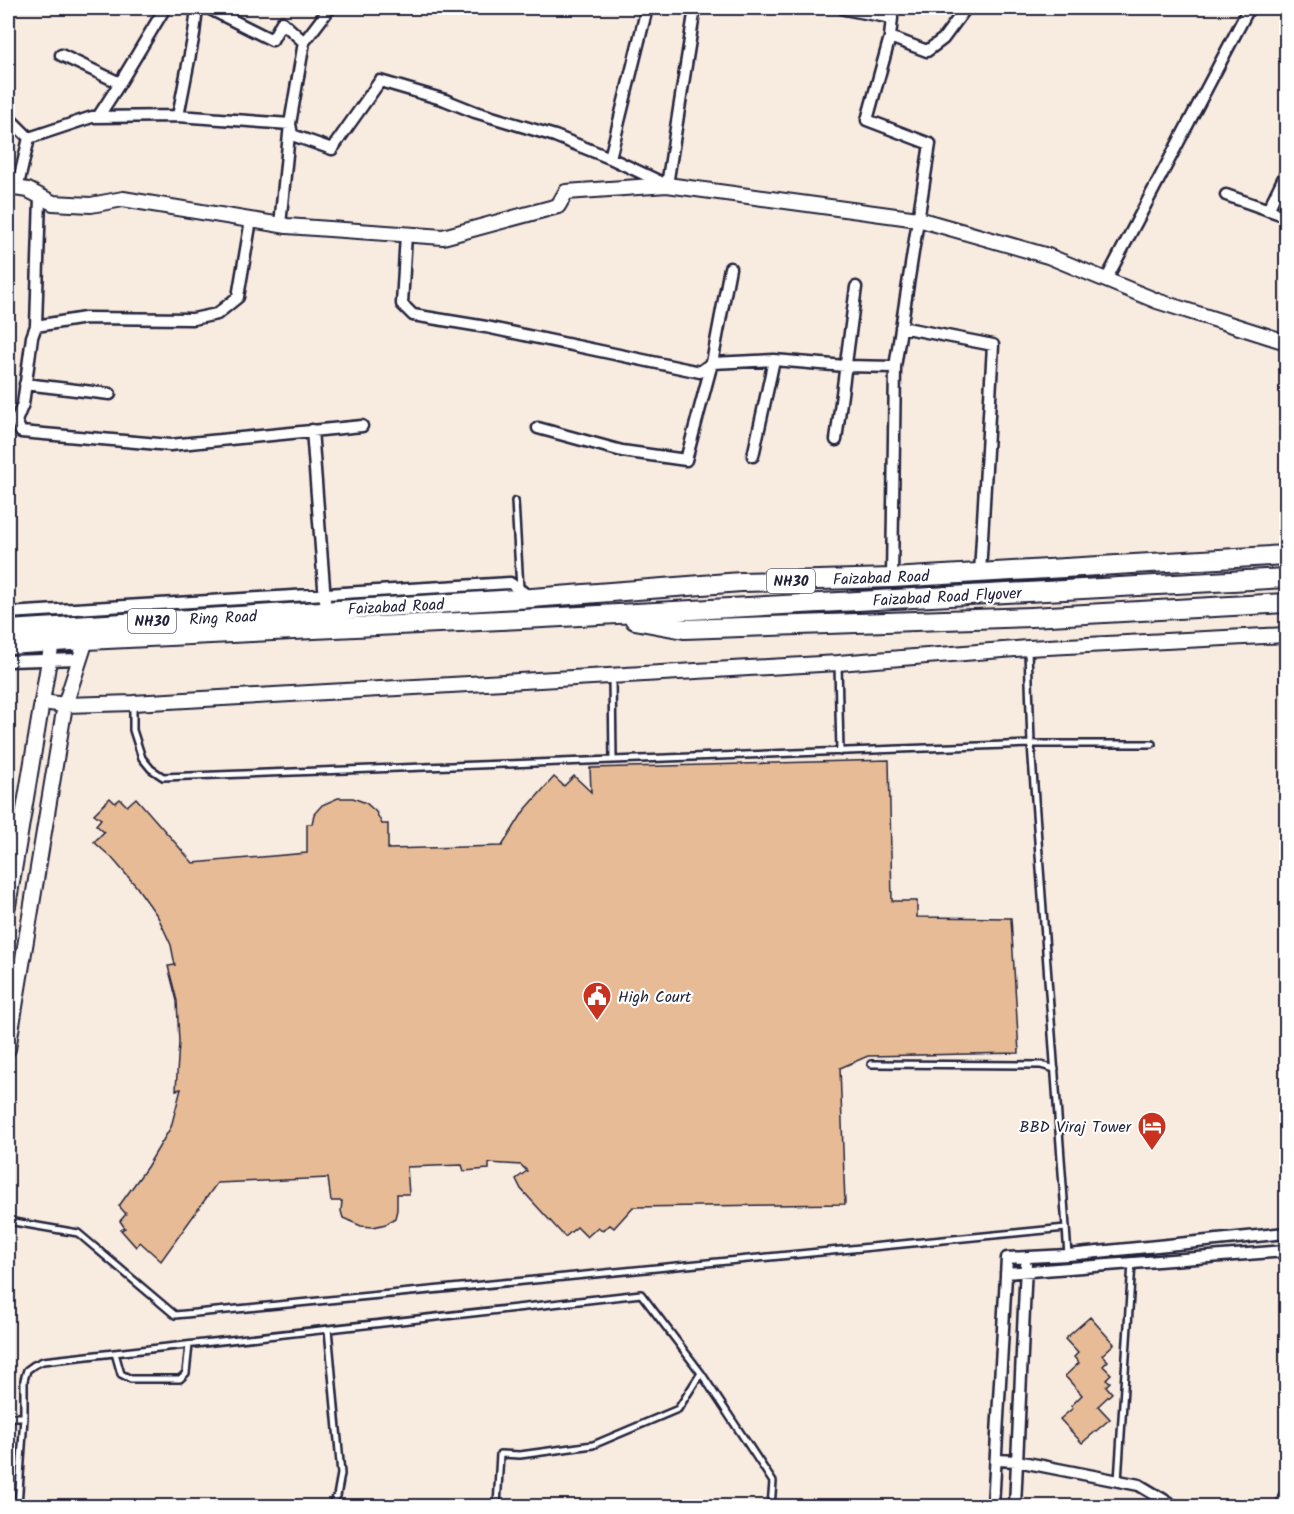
<svg xmlns="http://www.w3.org/2000/svg" width="1294" height="1514" viewBox="0 0 1294 1514" font-family="Kalam,sans-serif">
  <rect width="100%" height="100%" fill="#f8ebe0"/>
  <filter id="ink" filterUnits="userSpaceOnUse"><feTurbulence type="fractalNoise" baseFrequency=".0167" numOctaves="2"/><feDisplacementMap in="SourceGraphic" scale="12" xChannelSelector="R" yChannelSelector="G"/><feConvolveMatrix kernelMatrix="1 2 1 2 8 2 1 2 1" color-interpolation-filters="sRGB"/></filter>
  <g filter="url(#ink)">
    <path fill="#e6bb96" stroke="#22223b" stroke-width="1.5" d="M889 760 892 901H917V917L1011 918 1019 1053 868 1056 840 1068 845 1204 633 1207 614 1228 610 1225 602 1230 598 1227 587 1237 577 1227 565 1237 521 1189 516 1179 527 1171 521 1165 489 1163V1169L464 1171 462 1165 407 1167 409 1194H397V1210L395 1218 386 1224 373 1227 361 1226 343 1218 341 1211 342 1201H331L328 1178 217 1183 161 1261 140 1242 136 1247 121 1230 125 1228 120 1221 126 1214 119 1206 147 1167 171 1127 181 1089 176 1090 179 1042 177 1001 168 966 175 965 171 945 158 917 136 886 112 858 94 842 104 832 96 825 101 819 94 814 110 798 115 803 120 799 127 806 136 798 193 863 307 853V824H312L314 814 322 805 338 798H353L366 803 376 812 382 824H388V849L502 846 524 811 554 777 564 786 574 776 591 792 590 768Z
      M1090 1317 1114 1344 1102 1355 1108 1361 1103 1366 1111 1374 1106 1379 1110 1382 1106 1386 1112 1393 1098 1406 1110 1419 1082 1443 1060 1419 1073 1408 1071 1406 1082 1395 1065 1376 1079 1363 1074 1357 1078 1353 1065 1339Z"/>
    <g fill="none" stroke-linecap="round" stroke-linejoin="round">
      <g stroke="#22223b" stroke-width="10">
        <path id="service" d="M515 501 520 589
          M1028 650 1031 744 1068 1255
          M838 664 840 752
          M612 677 613 760
          M133 705V730L142 758 151 769 163 777 1031 744H1152
          M871 1064 1041 1065 1055 1069
          M8 1221 78 1233 175 1315 1066 1228
          M328 1329 341 1474 337 1496 330 1506
          M115 1353 121 1374 131 1379H180L186 1373 189 1345
          M8 1417H24
          M1118 1481 1132 1263
          M18 1506 24 1417V1380L27 1370 34 1365 43 1361 641 1294 701 1373 773 1482 771 1506
          M497 1506 500 1454 520 1455 593 1445 678 1409 701 1373"/>
      </g>
      <g stroke="#22223b" stroke-width="15">
        <path id="minor" d="M208 8 272 40 282 22 304 42 290 124 280 225
          M844 8V9L892 18 890 37
          M304 42 330 8
          M61 55 120 83
          M178 116 194 34 197 8
          M8 117 29 138 17 189
          M98 117 120 83 165 8
          M29 138 92 117 178 116 290 124 292 135 332 149 380 81 445 100 475 112 555 136 610 158 667 185 695 8
          M610 158 647 8
          M1226 195 1286 216
          M40 197 36 326 32 337 23 404 16 421 21 432 170 445 362 426
          M1268 210 1286 173
          M406 234 402 304 413 315 486 327 700 372 712 363 730 268
          M1106 280 1249 8
          M36 326 85 318 193 319 217 314 238 297 251 220
          M901 327 993 345 980 573
          M25 384 110 394
          M538 428 622 451 686 460 712 363 774 360 845 366 895 367
          M312 430 325 600
          M836 440 856 287
          M753 456 774 360
          M892 578 895 367 930 144 867 120 890 37 927 51 943 39 966 8
          M8 613 510 583 530 597
          M8 661 80 659
          M1006 1273 1286 1251
          M997 1460 1017 1461 1139 1485 1174 1506
          M993 1506 1007 1258 1068 1255 1286 1233
          M1015 1506 1026 1265"/>
      </g>
      <g stroke="#22223b" stroke-width="18">
        <path id="tertiary" d="M8 187 28 190 53 203 91 205 123 199 287 226 443 237 558 206 566 192 667 185 918 219 1048 256 1157 301 1286 342
          M42 702 65 705 133 703 838 663 1028 648 1286 635
          M8 906 52 642
          M8 1049 65 705 86 640
          M1284 1506 1286 1497"/>
      </g>
      <g stroke="#22223b" stroke-width="22">
        <path id="trunk" d="M635 620 684 629 1031 617 1286 603
          M8 630 532 598 741 582 892 578 1286 555
          M8 645 86 640 543 618 1286 578"/>
      </g>
      <use href="#service" stroke="#fff" stroke-width="5"/>
      <use href="#minor" stroke="#fff" stroke-width="10"/>
      <use href="#tertiary" stroke="#fff" stroke-width="14"/>
      <use href="#trunk" stroke="#fff" stroke-width="18"/>
    </g>
  </g>
  <defs>
    <g id="civic-pin" transform="scale(1.5)"><path d="M0 17L-7.5 6A9.5 9.5 0 1 1 7.5 6Z" fill="#c8321e" stroke="#fff"/><path d="M-.6-6.5H3V-4.5H.6V-3L4-1V1h2V6H-6V1h2V-1L-.6-3ZM-1.2 2.5V6h2.4V2.5Z" fill="#fff"/></g>
    <g id="hotel-pin" transform="scale(1.5)"><path d="M0 17L-7.5 6A9.5 9.5 0 1 1 7.5 6Z" fill="#c8321e" stroke="#fff"/><path d="M-6-4.5h1.5V1H6V5H4.5V3h-9V5H-6ZM-4 0a1.8 1.8 0 1 1 3.6 0ZM.5 0V-2.5h3Q6-2.5 6 0Z" fill="#fff"/></g>
  </defs>
  <g fill-rule="evenodd">
    <use href="#civic-pin" x="597" y="996"/>
    <use href="#hotel-pin" x="1152" y="1126"/>
  </g>
  <g text-anchor="middle" stroke-width="4.5" stroke-linejoin="round" paint-order="stroke">
    <g fill="#fff" stroke="#646476" stroke-width="1.5">
      <rect x="767" y="569" width="48" height="24" rx="4.5"/>
      <rect x="128" y="609" width="48" height="24" rx="4.5"/>
    </g>
    <g font-size="15" font-weight="bold" fill="#22223b">
      <text x="791" y="586">NH30</text>
      <text x="152" y="626">NH30</text>
    </g>
    <g font-size="16" fill="#22223b" stroke="#fff">
      <text transform="translate(881 577) rotate(-2)" y="6">Faizabad Road</text>
      <text transform="translate(947 596) rotate(-3)" y="6">Faizabad Road Flyover</text>
      <text transform="translate(396 606) rotate(-3)" y="6">Faizabad Road</text>
      <text transform="translate(223 617) rotate(-3)" y="6">Ring Road</text>
    </g>
    <g font-size="16" fill="#22223b" stroke="#fff" text-anchor="start">
      <text x="618" y="1002">High Court</text>
      <text x="1131" y="1132" text-anchor="end">BBD Viraj Tower</text>
    </g>
  </g>
  <rect width="1294" height="1514" fill="none" stroke="#fff" stroke-width="30"/>
  <rect x="15" y="15" width="1264" height="1484" fill="none" stroke="#22223b" stroke-width="2" filter="url(#ink)"/>
</svg>
